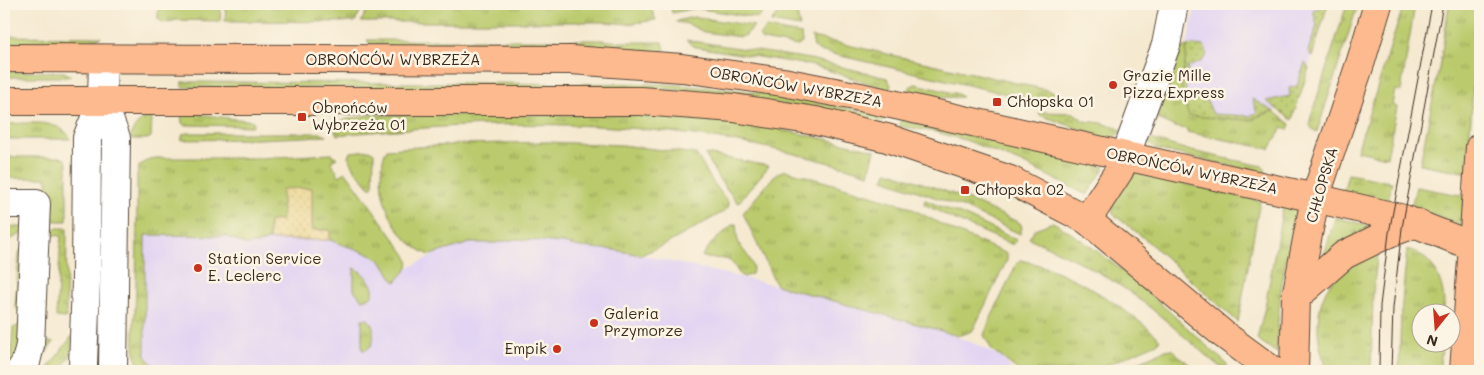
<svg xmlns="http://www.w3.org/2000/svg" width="1484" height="375" viewBox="0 0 1484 375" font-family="Mali,sans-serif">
  <defs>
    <pattern id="grass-tufts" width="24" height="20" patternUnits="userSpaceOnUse" patternTransform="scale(1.25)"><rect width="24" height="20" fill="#baca6c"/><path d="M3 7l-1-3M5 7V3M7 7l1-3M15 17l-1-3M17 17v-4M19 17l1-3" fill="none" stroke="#98a458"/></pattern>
    <pattern id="sand-dots" width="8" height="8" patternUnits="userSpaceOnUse" patternTransform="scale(1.25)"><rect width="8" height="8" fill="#eeda9e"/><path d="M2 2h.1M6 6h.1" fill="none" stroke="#cdbb88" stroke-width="1.8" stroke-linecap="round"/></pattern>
    <pattern id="park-dots" width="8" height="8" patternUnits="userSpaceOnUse" patternTransform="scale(1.25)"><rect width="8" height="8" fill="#baca6c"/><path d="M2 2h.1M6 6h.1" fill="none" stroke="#98a458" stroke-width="1.8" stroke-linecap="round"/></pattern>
  </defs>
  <rect width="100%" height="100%" fill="#fcf5e5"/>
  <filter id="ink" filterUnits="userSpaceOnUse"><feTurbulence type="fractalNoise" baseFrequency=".02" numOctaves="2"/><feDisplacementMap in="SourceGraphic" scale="10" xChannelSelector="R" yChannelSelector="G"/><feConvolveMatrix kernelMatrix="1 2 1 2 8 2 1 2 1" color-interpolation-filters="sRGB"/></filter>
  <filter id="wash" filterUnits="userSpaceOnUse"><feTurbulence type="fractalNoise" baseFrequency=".0096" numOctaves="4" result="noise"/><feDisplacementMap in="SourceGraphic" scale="20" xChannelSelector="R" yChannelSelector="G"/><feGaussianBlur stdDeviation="1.12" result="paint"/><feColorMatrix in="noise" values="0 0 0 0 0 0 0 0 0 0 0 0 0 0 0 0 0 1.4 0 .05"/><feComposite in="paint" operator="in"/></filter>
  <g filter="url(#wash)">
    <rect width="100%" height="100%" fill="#f5e9d0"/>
    <path fill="#e2d4f3" d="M1196 4H1328L1292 120 1277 109 1248 120 1189 116 1181 95 1187 46Z
      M330 230 409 268 439 252 463 244 476 242H495L516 239 563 243 580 247 615 250 641 255 779 286 942 331 975 344 997 355 1007 363 1011 371H141L136 361 134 350 137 231Z"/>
    <path fill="url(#grass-tufts)" stroke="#7a7a45" d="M161 4H221L220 21 177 20 164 23 158 19V7Z
      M226 4H364L355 22 225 21Z
      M370 4H649L656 20 628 24 603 22H361Z
      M670 4H770L758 18 696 8 672 13Z
      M1347 4H1358L1317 132C1311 129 1310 127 1310 120Z
      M1404 4H1425V5L1415 4 1401 91 1395 90 1392 105 1397 107 1387 157 1357 151Z
      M1449 4H1479L1467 173 1420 164 1441 58Z
      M783 8 796 10 800 27 771 22Z
      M694 17 754 26 746 35 741 37 704 32 688 24 676 22V21Z
      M766 28 801 34 802 43 798 46 762 40 759 36Z
      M4 36 101 37 87 44H4Z
      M812 37 1047 90 1059 94 1070 102 1033 100 819 51 814 47Z
      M367 40H602L620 42H663L665 50 660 52 542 46H371Z
      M686 40 810 59 887 78 891 85 889 90 815 66 702 48 692 46Z
      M1187 46 1181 95 1189 115 1248 120 1273 111 1290 124 1288 130 1282 128 1270 149 1187 132V129L1175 127 1158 119 1157 113 1178 57 1182 48Z
      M4 72H64L71 76 66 77H4Z
      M182 82 667 84 763 93 800 98 884 116 882 123 729 95 667 89 182 87Z
      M915 84 958 94 962 97 933 98 907 94 910 87Z
      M181 112 253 121V126L184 125 182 123Z
      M1040 112 1074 113 1084 121 1102 123 1123 130 1113 138 1101 137 1040 115 1039 114Z
      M368 115H622L685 117 775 128 875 150 869 174C818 159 767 146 714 138 589 118 462 123 337 135L331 123Z
      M152 116 151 137 147 139H130C133 127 139 119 152 116Z
      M901 120 1103 166 1105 167 1087 195 1022 163 968 141 936 132 899 126Z
      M4 124C25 124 59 117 71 139H4Z
      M187 133H320L327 136 258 139 181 140 183 134Z
      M1148 138 1191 151 1262 166 1265 169 1266 173 1259 172 1155 149 1150 144Z
      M547 142 621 145 696 154 712 181 728 202 729 206 725 211 668 243 641 255 615 250 580 247 563 243 516 239 495 243H470L430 255C397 242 377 201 382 167 383 161 383 154 387 149L465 144Z
      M369 150 374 153 373 185 371 188 355 170 348 156 351 152Z
      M332 154 337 158 331 161 339 176 346 172 406 255C413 269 404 271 396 282 389 278 388 266 379 260 365 250 346 247 330 240V230H312L311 188 282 221H269V240L256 244 246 245 226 236 145 235V353C153 373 168 369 184 371H141C128 347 136 315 136 288 137 251 137 213 137 176L139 166 149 159 157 158H259Z
      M705 154 769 166 738 203 718 178Z
      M4 157H60L65 159 67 163V221H46L48 211 47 178H4Z
      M785 170 905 205 952 230 1007 254V260L973 330C961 337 954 336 942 331L776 285 743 213 774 176 778 173Z
      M888 171 962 197 1020 223 1022 227 1020 234 962 207 884 179Z
      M1136 173 1260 201 1238 322 1144 238 1113 214 1112 206 1132 175Z
      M1348 174 1392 182 1388 203 1343 192Z
      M1416 187 1465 196 1462 226 1438 216 1411 208Z
      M925 200 965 216 1017 240 1014 244H1011L951 218 924 204Z
      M1283 206 1297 209C1285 256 1277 304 1277 353L1257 339 1265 307Z
      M1335 217 1382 229 1323 259Z
      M1053 222C1118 260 1172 315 1228 365L1226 367H1220C1189 342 1161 314 1128 291 1097 269 1063 254 1029 238L1035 229Z
      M733 224H736C737 230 736 239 740 245 745 254 756 262 752 274L744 277 740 275C737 271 735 265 730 261 722 256 710 261 702 256L712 243Z
      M4 227H26L27 231 11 239 4 240Z
      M45 228H67L66 318 56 317 61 236 45 234Z
      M26 245 21 312 15 307 19 252Z
      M1378 249 1373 293 1371 371H1329C1313 343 1313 297 1339 274 1351 264 1366 257 1378 249Z
      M1407 249C1436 257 1445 285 1444 312H1422V342L1443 343 1439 371H1399L1401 314Z
      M1020 260C1064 269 1105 295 1140 322 1147 328 1155 333 1160 340L1157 343 1093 371H1019L992 350 984 335 990 320 1017 263Z
      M354 268C366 273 386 296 362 300L354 290Z
      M362 319H368L373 325C373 336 376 349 362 350Z
      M20 325 24 339 7 371H4V357H11L13 328Z
      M72 336C71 356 72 357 58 371H46Z
      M39 341 54 342 33 371Z
      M1171 349 1197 371H1117L1166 350Z"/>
    <path fill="url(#sand-dots)" stroke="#94825e" d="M312 188V230H330V240H269V221L282 220V189Z"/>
    <path fill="url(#park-dots)" stroke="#7a7a45" d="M1320 4H1328L1312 57 1308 51 1317 26 1313 10 1320 8Z
      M1194 45 1204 46C1213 59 1198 63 1188 67L1185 95 1189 102 1205 96 1213 114 1249 116 1257 113 1252 99 1273 111 1248 120 1189 116 1181 95 1187 46Z
      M1305 63 1309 68 1292 120 1266 101 1290 96 1289 88 1297 86Z"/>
  </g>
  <g filter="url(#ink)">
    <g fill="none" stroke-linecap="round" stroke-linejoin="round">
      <g stroke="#574739" stroke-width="30">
        <path id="minor" d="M102 101 116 138 113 369
          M1125 157 1166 45 1174 4
          M4 204H36L30 345 26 362 20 371
          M83 366 86 281 87 138 102 101 103 59"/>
      </g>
      <g stroke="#574739" stroke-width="30">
        <path id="major" d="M4 58 571 60 682 68 783 82 860 97 1315 198 1404 219 1472 246
          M4 101H641L734 108 816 121 887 138 1010 180 1087 220 1223 334 1273 371
          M1087 220 1119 171 1125 157
          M1296 297 1344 255 1389 233 1417 223
          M1294 371 1296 297 1315 198 1361 61 1378 4
          M1464 371 1480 147"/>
      </g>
      <use href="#minor" stroke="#fff" stroke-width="28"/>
      <use href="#major" stroke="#fcba8e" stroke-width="28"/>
      <path stroke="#3b2a1e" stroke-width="1" d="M1379 371 1380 306 1389 233 1432 4
        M1391 371 1393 308 1402 228 1443 4"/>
    </g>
  </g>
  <g fill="#c8321e" stroke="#fcf5e5" stroke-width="2">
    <circle cx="1113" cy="85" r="5"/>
    <rect x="992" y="97" width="10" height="10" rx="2.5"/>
    <rect x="297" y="112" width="10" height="10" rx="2.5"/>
    <rect x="960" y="185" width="10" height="10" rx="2.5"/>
    <circle cx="198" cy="268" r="5"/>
    <circle cx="594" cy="323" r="5"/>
    <circle cx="557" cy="349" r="5"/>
  </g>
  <g text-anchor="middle" stroke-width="5" stroke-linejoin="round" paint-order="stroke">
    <g font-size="15" fill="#3b2a1e" stroke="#fcf5e5">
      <text x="393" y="65">OBROŃCÓW WYBRZEŻA</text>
      <text transform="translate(796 87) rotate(10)" y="5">OBROŃCÓW WYBRZEŻA</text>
      <text transform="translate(1192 171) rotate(12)" y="5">OBROŃCÓW WYBRZEŻA</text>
      <text transform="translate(1322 185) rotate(-74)" y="5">CHŁOPSKA</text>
    </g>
    <g font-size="15" fill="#3b2a1e" stroke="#fcf5e5" text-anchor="start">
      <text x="1123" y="81">Grazie Mille<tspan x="1123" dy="17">Pizza Express</tspan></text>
      <text x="1007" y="107">Chłopska 01</text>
      <text x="312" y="113">Obrońców<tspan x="312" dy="17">Wybrzeża 01</tspan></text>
      <text x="975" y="195">Chłopska 02</text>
      <text x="208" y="264">Station Service<tspan x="208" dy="17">E. Leclerc</tspan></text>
      <text x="604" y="319">Galeria<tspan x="604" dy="17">Przymorze</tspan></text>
      <text x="547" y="354" text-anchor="end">Empik</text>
    </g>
  </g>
  <rect width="1484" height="375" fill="none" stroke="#fcf5e5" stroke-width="20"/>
  <g transform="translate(1436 328) rotate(197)"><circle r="24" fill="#fcf5e5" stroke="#afa495"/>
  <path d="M0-4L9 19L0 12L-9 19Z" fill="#c8321e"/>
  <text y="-8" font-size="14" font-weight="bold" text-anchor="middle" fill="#3b2a1e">N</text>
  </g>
</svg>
